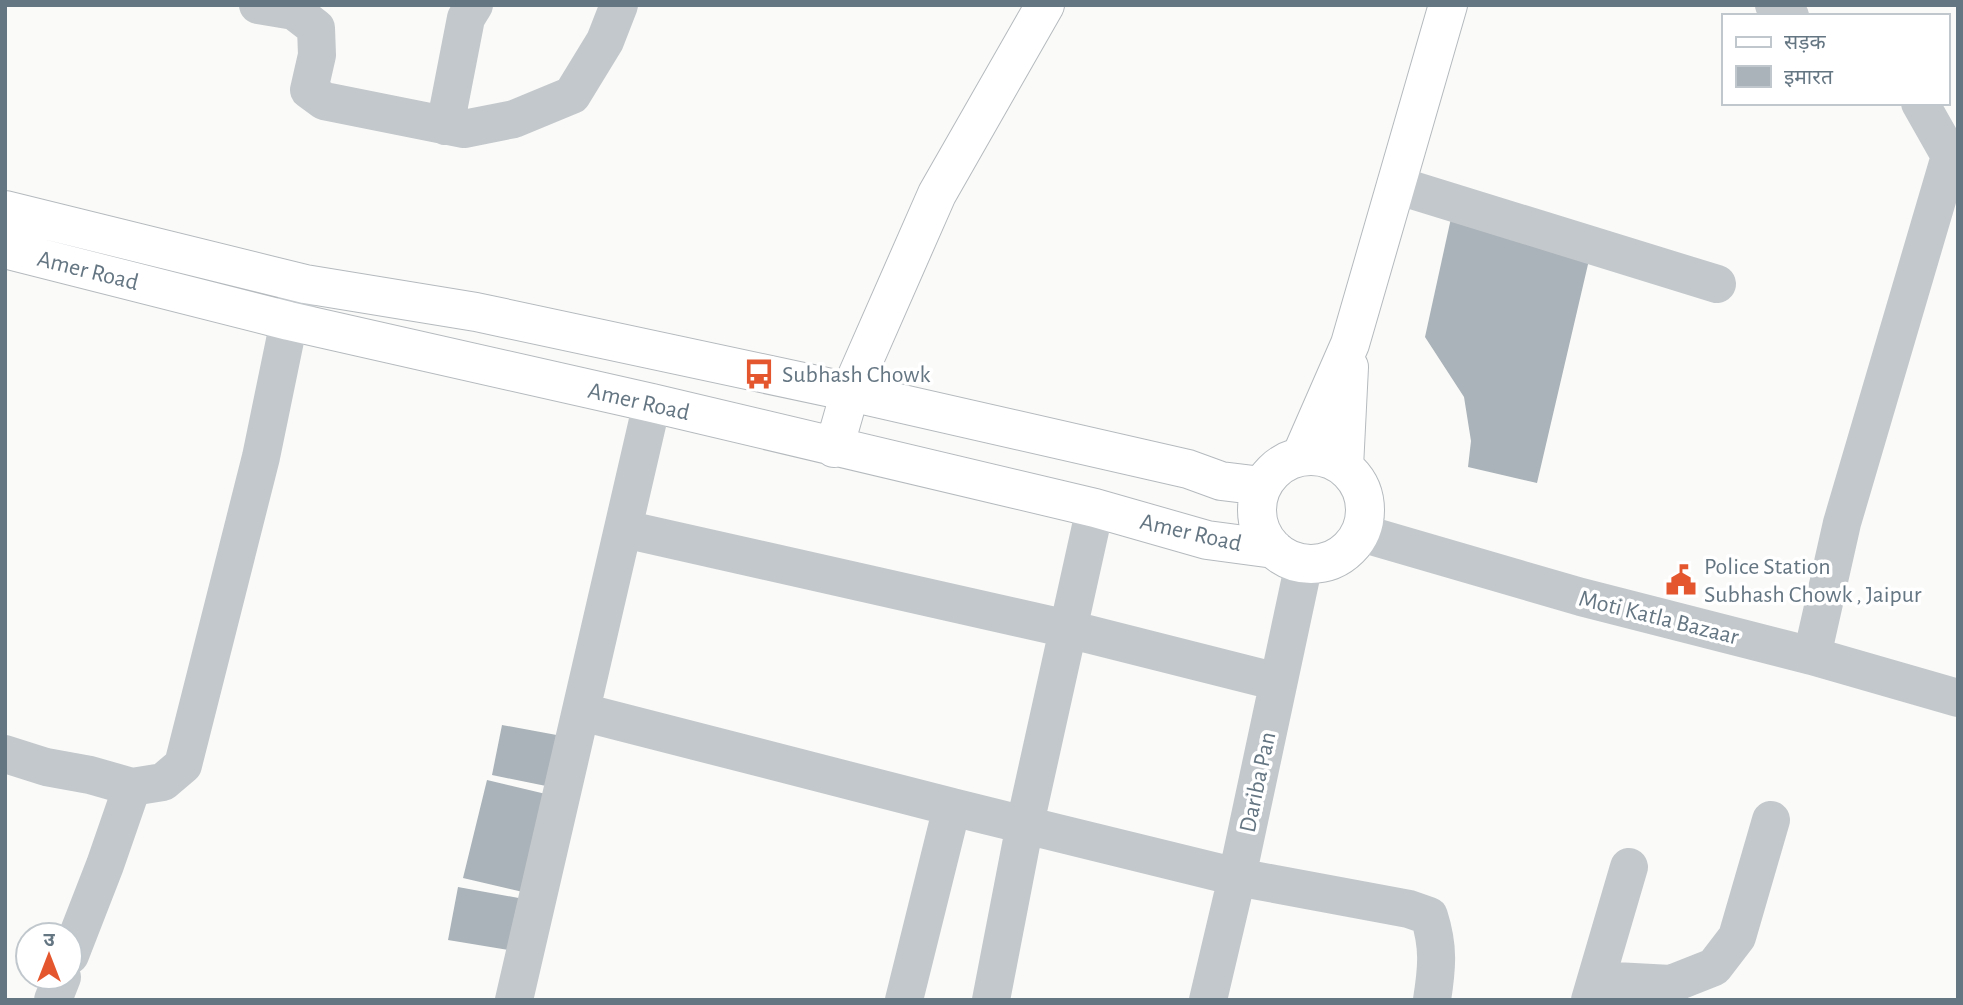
<svg xmlns="http://www.w3.org/2000/svg" width="1963" height="1005" viewBox="0 0 1963 1005" font-family="'Alegreya Sans','Noto Sans Devanagari',sans-serif">
  <rect width="100%" height="100%" fill="#fafaf8"/>
  <path fill="#aab3b9" d="M1453 209 1589 260 1537 483 1468 467 1471 441 1464 397 1425 337Z
    M502 725 562 736 551 787 492 775Z
    M487 780 550 795 527 893 463 878Z
    M458 887 524 899 514 951 448 940Z"/>
  <g fill="none" stroke-linecap="round" stroke-linejoin="round">
    <g stroke="#b5babe" stroke-width="40">
      <path id="major" d="M5 210 305 284 476 312 850 392 1188 469 1221 481 1262 486
        M5 249 289 321 652 403 1095 508 1207 540 1274 549
        M834 448 850 392 937 194 1045 5
        M1257 510a54 54 0 1 1 108 0a54 54 0 1 1-108 0Z
        M1301 456 1350 344 1448 5
        M1344 467 1349 367"/>
    </g>
    <path stroke="#c3c8cc" stroke-width="38" d="M258 5 294 11 316 28 317 55 309 90 324 101 464 129 514 119 572 95 605 41 619 5
      M1774 5 1790 16
      M445 126 466 18 474 5
      M1396 185 1717 284
      M624 529 1068 629 1278 682
      M1361 533 1581 597 1812 656 1958 698
      M1812 656 1842 523 1950 156 1920 103
      M582 712 952 807
      M5 754 46 767 90 775 132 787 163 782 183 765 261 457 289 321 302 289
      M70 955 105 865 132 787
      M1596 980 1671 984 1714 967 1737 937 1771 820
      M53 1000 62 977
      M514 1000 652 403
      M904 1000 952 807 1237 877 1409 909 1429 916C1439 947 1437 968 1432 1000
      M991 1000 1025 824 1095 508
      M1208 1000 1237 877 1304 563
      M1590 1000 1629 867"/>
    <use href="#major" stroke="#fff" stroke-width="38"/>
  </g>
  <defs>
    <g id="bus-bare" transform="scale(2.415)"><path d="M-5-6H5V4H4V6H2V4H-2V6H-4V4H-5ZM-3.5-4V0h7V-4ZM-3.5 1.2v1.5H-2V1.2ZM2 1.2v1.5H3.5V1.2Z" fill="#e4572e" stroke="#fff" stroke-width="2.5" paint-order="stroke"/></g>
    <g id="civic-bare" transform="scale(2.415)"><path d="M-.6-6.5H3V-4.5H.6V-3L4-1V1h2V6H-6V1h2V-1L-.6-3ZM-1.2 2.5V6h2.4V2.5Z" fill="#e4572e" stroke="#fff" stroke-width="2.5" paint-order="stroke"/></g>
  </defs>
  <g fill-rule="evenodd">
    <use href="#bus-bare" x="759" y="374"/>
    <use href="#civic-bare" x="1681" y="580"/>
  </g>
  <g text-anchor="middle" stroke-width="7" stroke-linejoin="round" paint-order="stroke">
    <g font-size="24" fill="#657683" stroke="#fff">
      <text transform="translate(88 270) rotate(14)" y="8">Amer Road</text>
      <text transform="translate(639 401) rotate(13)" y="8">Amer Road</text>
      <text transform="translate(1191 532) rotate(13)" y="8">Amer Road</text>
      <text transform="translate(1659 617) rotate(14)" y="8">Moti Katla Bazaar</text>
      <text transform="translate(1257 782) rotate(-78)" y="8">Dariba Pan</text>
    </g>
    <g font-size="24" fill="#657683" stroke="#fff" text-anchor="start">
      <text x="782" y="382">Subhash Chowk</text>
      <text x="1704" y="574">Police Station<tspan x="1704" dy="28">Subhash Chowk , Jaipur</tspan></text>
    </g>
  </g>
  <rect width="1963" height="1005" fill="none" stroke="#657683" stroke-width="14"/>
  <rect x="1722" y="14" width="228" height="91" fill="#ffffff" stroke="#c1c8cd" stroke-width="2"/>
  <rect x="1736" y="37" width="35" height="10" fill="#ffffff" stroke="#c1c8cd" stroke-width="2"/>
  <text x="1784" y="49" font-size="21" fill="#657683">सड़क</text>
  <rect x="1736" y="66" width="35" height="21" fill="#aab3b9" stroke="#c1c8cd" stroke-width="2"/>
  <text x="1784" y="84" font-size="21" fill="#657683">इमारत</text>
  <g transform="translate(49 956)"><circle r="33" fill="#ffffff" stroke="#c1c8cd" stroke-width="2"/>
  <path d="M0-5L12 26L0 18L-12 26Z" fill="#e4572e"/>
  <text y="-10" font-size="19" font-weight="bold" text-anchor="middle" fill="#657683">उ</text>
  </g>
</svg>
